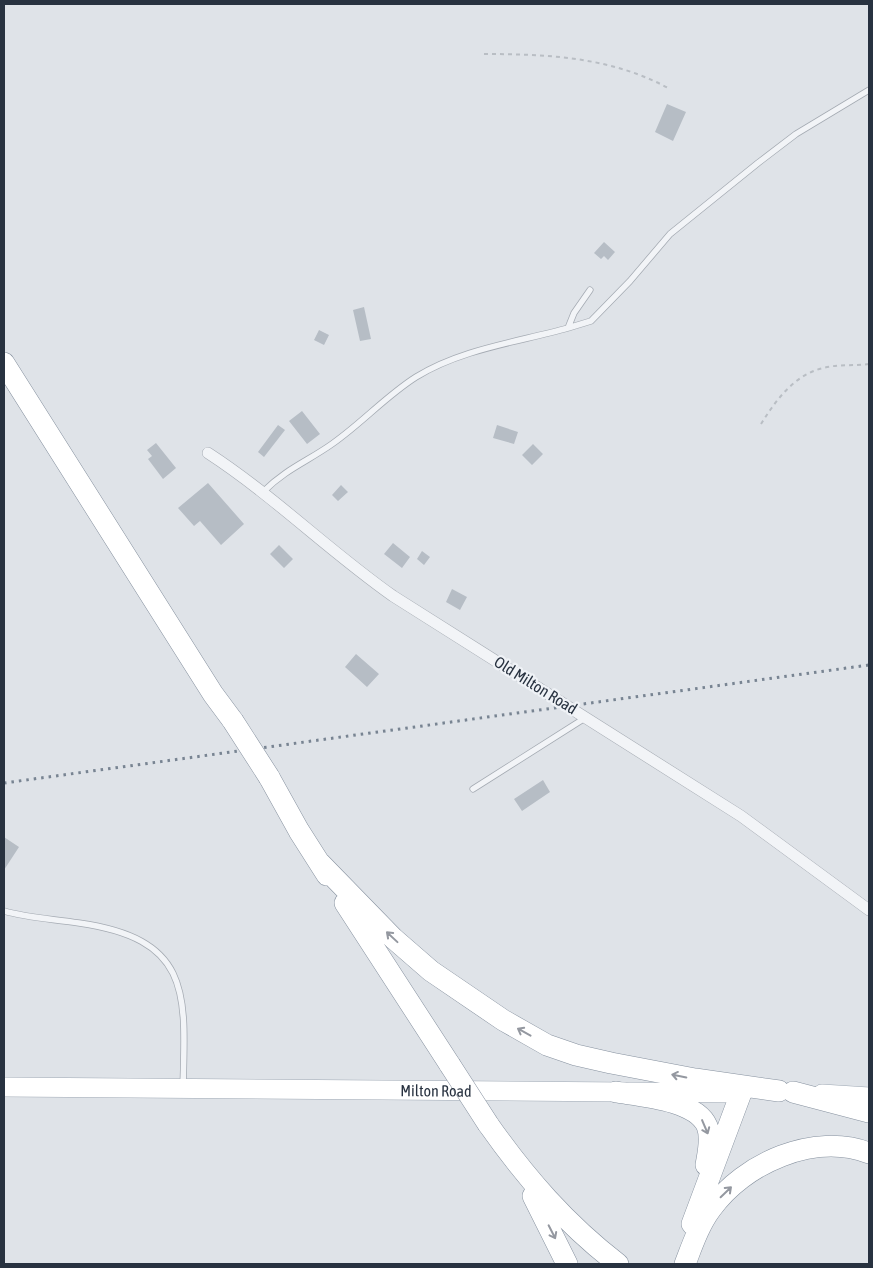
<svg xmlns="http://www.w3.org/2000/svg" width="873" height="1268" viewBox="0 0 873 1268" font-family="'Asap Condensed',sans-serif">
  <rect width="100%" height="100%" fill="#dfe3e8"/>
  <path fill="#b6bdc5" d="M667 104 686 112 673 141 655 132Z
    M604 242 615 252 608 260 604 256 601 259 594 253Z
    M364 307 371 339 360 341 353 310Z
    M319 330 329 335 324 345 314 340Z
    M302 411 320 434 307 444 289 421Z
    M278 425 285 430 264 457 258 452Z
    M497 425 518 432 514 444 493 438Z
    M156 443 176 468 163 479 148 459 152 456 147 450Z
    M533 444 543 454 532 465 522 455Z
    M208 483 244 524 221 545 200 521 194 526 178 508Z
    M341 485 348 492 338 501 332 495Z
    M393 543 410 557 402 568 384 554Z
    M279 545 293 559 284 568 270 554Z
    M422 551 430 557 424 565 417 559Z
    M452 589 467 597 460 610 446 602Z
    M356 654 379 674 367 687 345 667Z
    M543 780 550 792 522 811 514 799Z
    M4 837 19 847 4 870Z"/>
  <g fill="none" stroke-linecap="round" stroke-linejoin="round">
    <g stroke="#a4aab2" stroke-width="7">
      <path id="lane" d="M568 328 591 321 630 281 670 234 758 163 796 134 869 90
        M264 491C286 469 308 461 332 444 362 423 386 396 416 377 461 349 518 342 568 328L574 313 590 290
        M473 789 585 718
        M4 911C28 918 54 919 79 923 190 939 186 991 183 1086"/>
    </g>
    <g stroke="#a4aab2" stroke-width="12">
      <path id="street" d="M208 453C274 496 329 551 393 596L741 816 869 910"/>
    </g>
    <g stroke="#9ea8b4" stroke-width="20">
      <g id="primary">
        <path id="s1" d="M4 1087 742 1093"/>
        <path d="M822 1094 869 1097"/>
      </g>
    </g>
    <g stroke="#86919f" stroke-width="22">
      <path id="highway" d="M4 363 213 694 233 721
        M269 777 299 831 327 875
        M320 863 393 938 431 971 503 1020 547 1045 576 1055 611 1063 695 1079 779 1091
        M345 903 450 1065
        M616 1092C641 1096 696 1100 707 1126 712 1138 708 1153 706 1165
        M793 1092 869 1112
        M488 1124C526 1178 566 1224 618 1264
        M533 1196 567 1264
        M692 1224 741 1093
        M685 1264C692 1246 699 1225 711 1209 744 1163 814 1132 869 1153"/>
    </g>
    <path stroke="#b9bec4" stroke-width="2" stroke-dasharray="4 4" stroke-linecap="butt" d="M484 54C547 54 611 57 668 88
      M761 424C776 400 794 375 823 368 838 364 854 366 869 364"/>
    <use href="#lane" stroke="#f2f4f7" stroke-width="5.5"/>
    <use href="#street" stroke="#f2f4f7" stroke-width="11"/>
    <use href="#primary" stroke="#fff" stroke-width="19"/>
    <use href="#highway" stroke="#fff" stroke-width="21"/>
    <path stroke="#788492" stroke-width="3" stroke-dasharray="2.5 5" stroke-linecap="butt" d="M4 783 869 665"/>
    <g stroke="#86919f" stroke-width="22" stroke-linecap="butt">
      <path id="highway-bridge" d="M233 721 269 777
        M450 1065 488 1124"/>
    </g>
    <use href="#highway-bridge" stroke="#fff" stroke-width="21"/>
  </g>
  <defs><path id="oneway-shaft" d="M-6 0H5M1.5-3L5.5 0L1.5 3" fill="none" stroke-width="1.6" stroke-linecap="round" stroke-linejoin="round" transform="scale(1.25)"/></defs>
  <g stroke="#9498a0">
    <use href="#oneway-shaft" transform="translate(392 937) rotate(-137)"/>
    <use href="#oneway-shaft" transform="translate(524 1032) rotate(-151)"/>
    <use href="#oneway-shaft" transform="translate(679 1076) rotate(-168)"/>
    <use href="#oneway-shaft" transform="translate(705 1127) rotate(67)"/>
    <use href="#oneway-shaft" transform="translate(726 1192) rotate(-44)"/>
    <use href="#oneway-shaft" transform="translate(552 1232) rotate(63)"/>
  </g>
  <g text-anchor="middle" stroke-width="4.5" stroke-linejoin="round" paint-order="stroke">
    <g font-size="16" fill="#283240" stroke="#eff2f6">
      <text transform="translate(536 685) rotate(32)" y="6">Old Milton Road</text>
      <text dy="6" stroke="none"><textPath href="#s1" startOffset="432">Milton Road</textPath></text>
    </g>
  </g>
  <rect width="873" height="1268" fill="none" stroke="#283240" stroke-width="10"/>
</svg>
